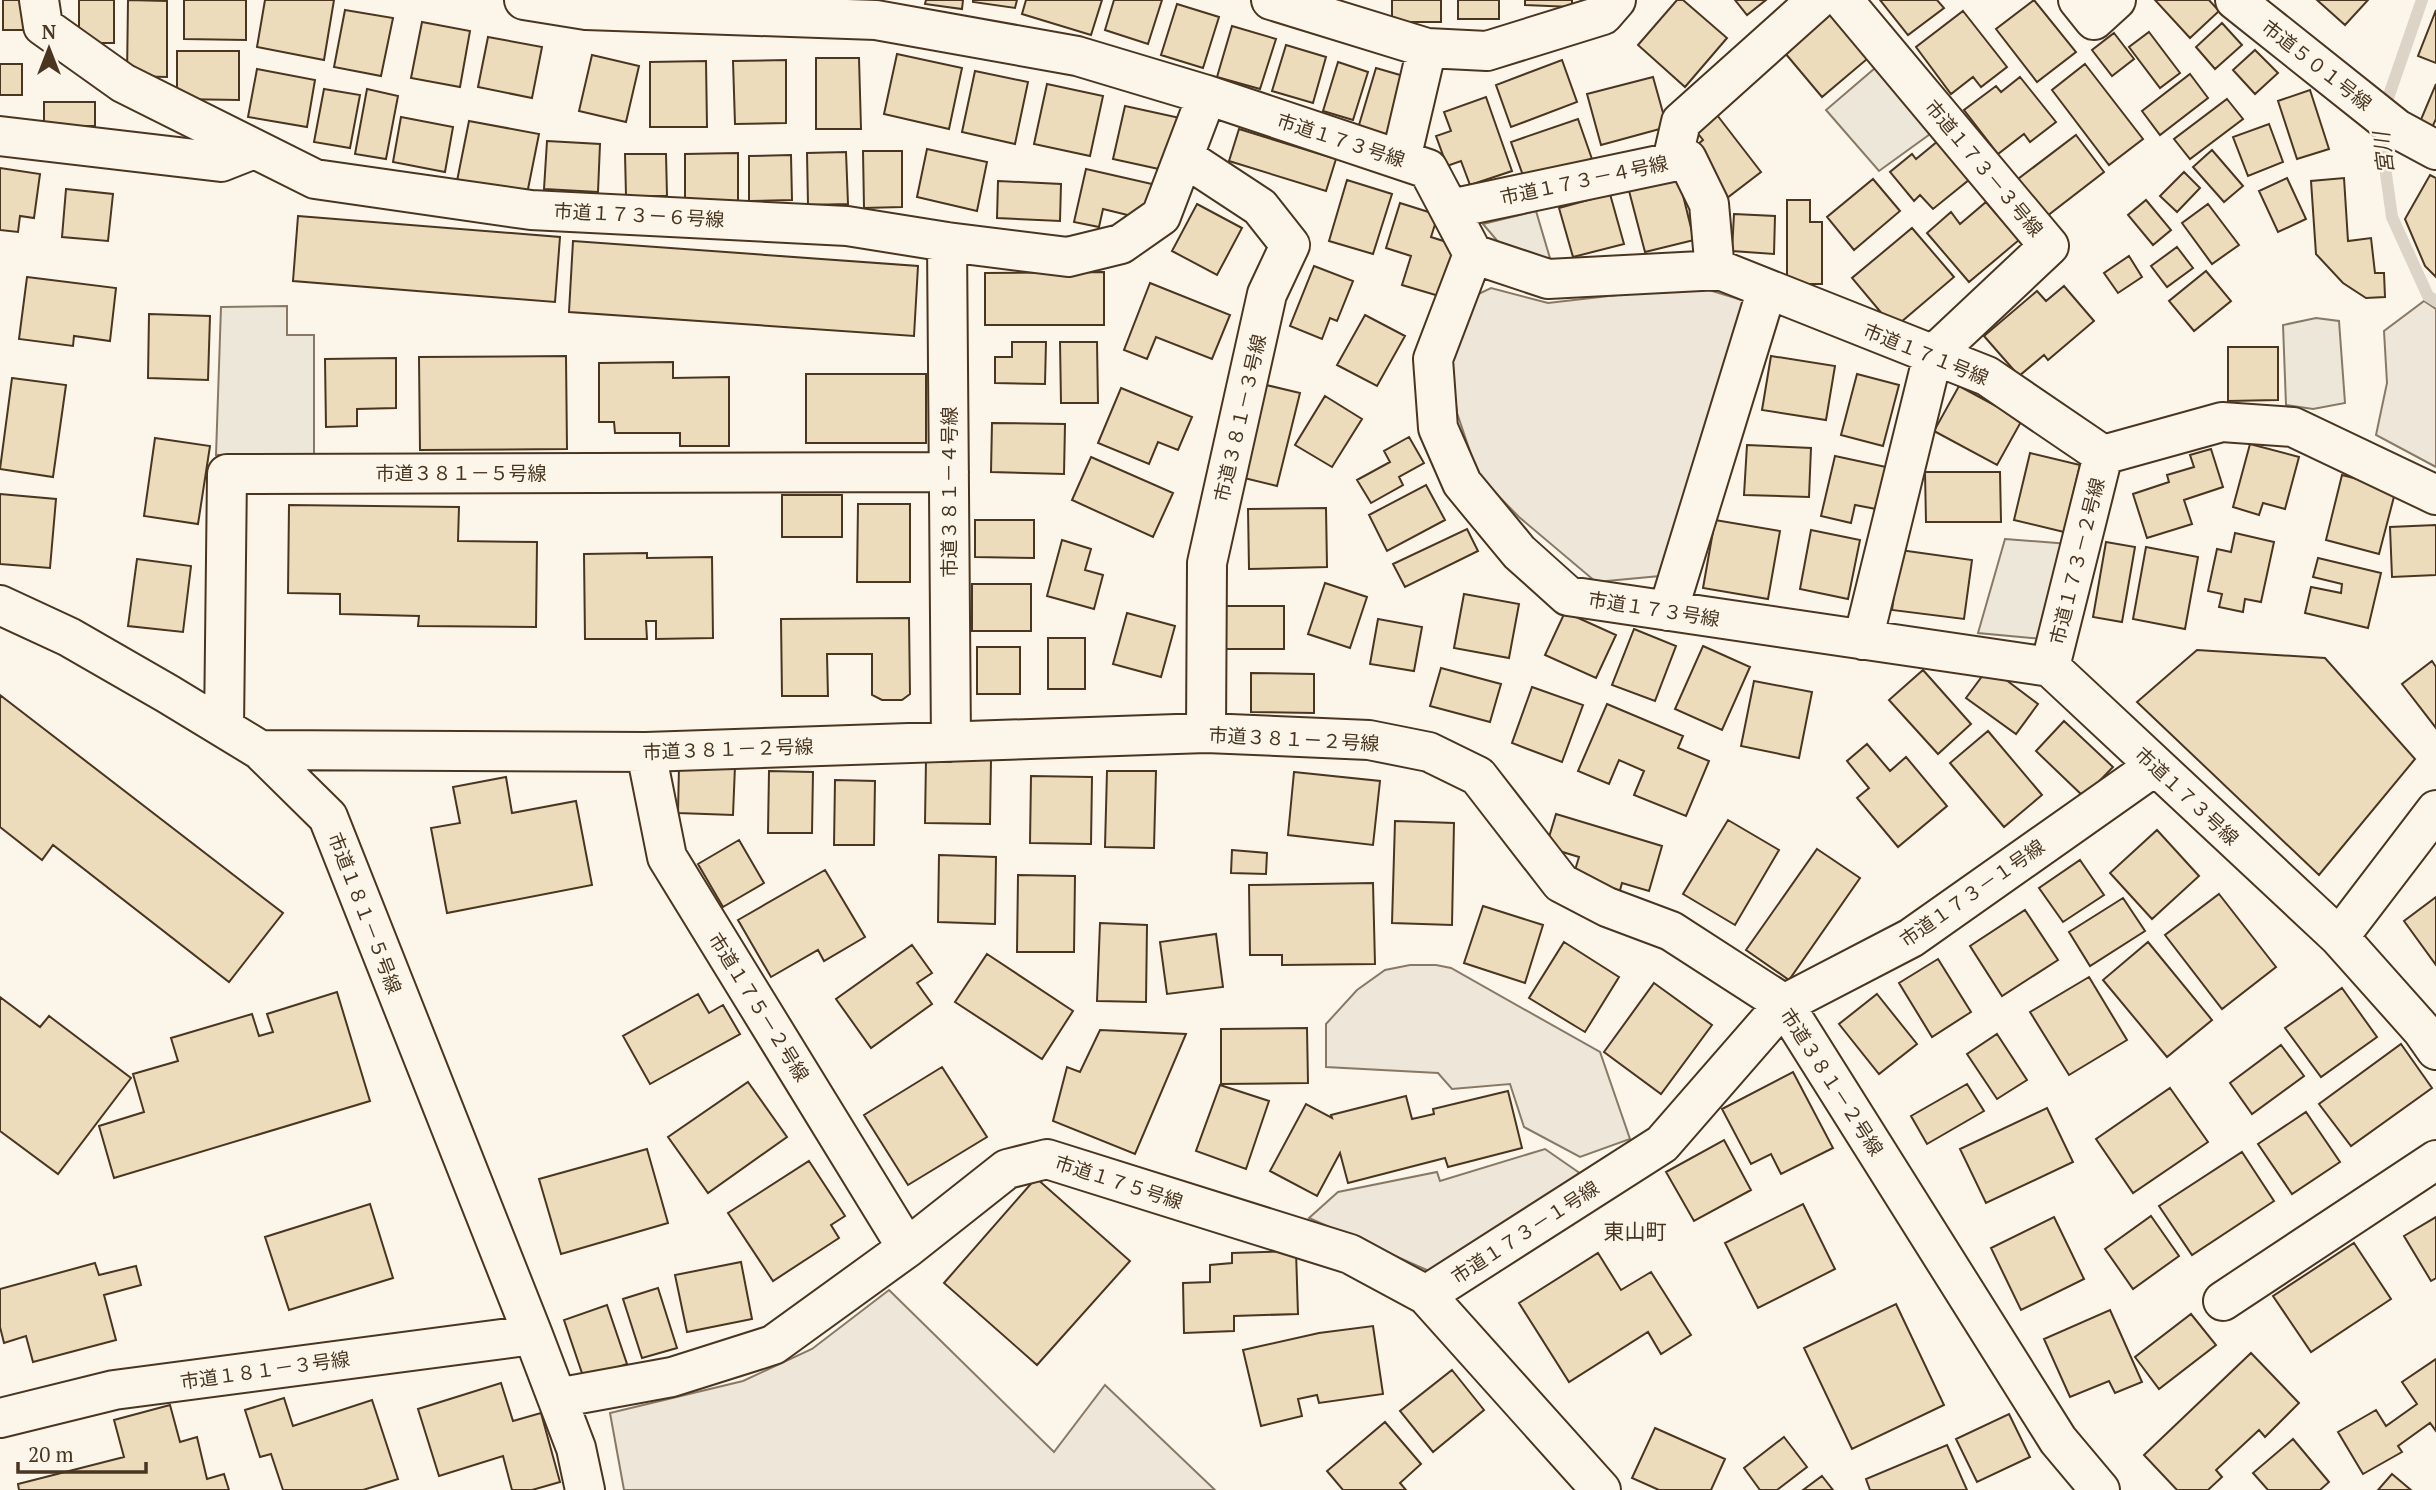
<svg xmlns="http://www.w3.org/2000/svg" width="2436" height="1490" viewBox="0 0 2436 1490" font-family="'PT Serif','Noto Sans JP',serif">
  <rect width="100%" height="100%" fill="#fbf6e9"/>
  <path fill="#ede6d9" stroke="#887966" stroke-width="2" d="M1696 286 1745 301 1660 576 1596 582 1519 517 1478 475 1457 413 1450 358 1472 297 1491 288 1548 303Z
    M2424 301 2436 309V467L2376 435 2387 383 2384 331Z
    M1410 965H1436L1451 968 1600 1052 1630 1139 1580 1157 1524 1127 1510 1084 1452 1089 1438 1073 1326 1067V1024L1357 990 1385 970Z
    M1545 1149 1581 1174 1429 1271 1309 1218 1338 1192 1437 1172 1440 1181Z
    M889 1290 1054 1452 1105 1385 1215 1490H624L610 1413 743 1381 812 1349Z"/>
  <path fill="#ede7d9" stroke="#887966" stroke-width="2" d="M1881 63 1937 129 1879 171 1826 110Z
    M1536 211 1552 265 1505 250 1483 224Z
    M287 306V335H314V454L216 455 221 307Z
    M2316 318 2339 321 2345 403 2313 409 2286 405 2283 325Z
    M2005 539 2069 544 2043 639 1978 633Z"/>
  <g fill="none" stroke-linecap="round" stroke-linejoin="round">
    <path stroke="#dcd4c6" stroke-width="12" d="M2422 0 2379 124 2392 217 2428 296 2436 301"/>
  </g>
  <path fill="#ecdcbc" stroke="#4a3520" stroke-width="2" d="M3 0H33V30H3Z
    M79 0H114V43H79Z
    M128 0 167 1V77L127 76Z
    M184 0H246V40L184 39Z
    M265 0H334L324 60 257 47Z
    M926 0H963L962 9 925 4Z
    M973 0H1017L1015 8 973 2Z
    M1026 0H1102L1091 35 1022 14Z
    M1114 0H1162L1148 44 1105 30Z
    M1392 0H1441V22H1392Z
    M1458 0H1499V19H1458Z
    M1525 0H1572V7L1525 5Z
    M1677 0H1683L1727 38 1685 87 1638 45Z
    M1735 0H1766L1747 15Z
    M1880 0H1937L1944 8 1908 35Z
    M2034 0 2076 52 2037 82 1996 29Z
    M2155 0H2209L2219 11 2190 38Z
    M2317 0H2368L2345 25Z
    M1177 4 1219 17 1203 68 1161 55Z
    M345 10 393 18 381 76 334 67Z
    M1836 10 1873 54 1822 97 1785 53Z
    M2436 10V63L2418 56Z
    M1963 11 2007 67 1981 87 1973 77 1951 94 1916 47Z
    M422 22 470 31 460 87 411 78Z
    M2222 23 2242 45 2215 69 2196 47Z
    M1232 26 1276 39 1260 89 1217 77Z
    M2149 32 2180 73 2160 88 2129 47Z
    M2114 33 2134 59 2112 76 2092 50Z
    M488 37 542 47 532 98 478 87Z
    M1286 45 1326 57 1313 103 1272 91Z
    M2255 50 2278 73 2255 94 2233 70Z
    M177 51H239V100L177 99Z
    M897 54 962 68 949 129 884 114Z
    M592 55 639 66 626 122 579 111Z
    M816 58H859L861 129H816Z
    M786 60V123L735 124 733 61Z
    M1562 60 1577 102 1511 127 1496 85Z
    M706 61 707 127H650V62Z
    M1338 62 1368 72 1353 120 1323 111Z
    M0 64H22V95H0Z
    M2085 64 2143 139 2109 165 2052 90Z
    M1376 68 1407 77 1386 144 1356 135Z
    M257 69 315 80 307 127 248 117Z
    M975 71 1028 82 1015 144 962 132Z
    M2190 74 2208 98 2160 135 2142 111Z
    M1653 77 1667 127 1601 145 1587 94Z
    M2020 77 2056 122 2030 142 2024 134 1998 154 1964 110 1996 86 2001 92Z
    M1047 84 1103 96 1090 156 1034 144Z
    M2436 84V119L2429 134 2417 129Z
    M324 89 360 95 350 148 314 142Z
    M367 89 398 96 386 159 355 154Z
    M2310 90 2329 149 2297 159 2278 101Z
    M1486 97 1512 171 1470 185 1461 161 1447 166 1436 136 1451 131 1444 112Z
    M2227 99 2243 119 2190 159 2174 139Z
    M44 102H95V126H44Z
    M1125 106 1180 118 1168 171 1113 159Z
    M1717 115 1761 172 1727 198 1689 151 1703 140 1696 131Z
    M401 117 453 127 445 172 393 162Z
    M1578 119 1592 159 1525 181 1511 142Z
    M469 121 539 134 527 194 457 181Z
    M2269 124 2283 162 2248 176 2233 137Z
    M1239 129 1336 159 1326 191 1229 161Z
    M2076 135 2104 172 2047 216 2018 179Z
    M547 141 600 144 598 192 544 189Z
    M1938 141 1970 179 1933 209 1920 195 1914 201 1890 172 1912 154 1916 159Z
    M927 149 987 162 977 211 917 197Z
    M2212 150 2243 186 2224 202 2193 167Z
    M863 151H902V207L864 208Z
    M846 152 848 204 808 205 807 153Z
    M738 153V201L685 202V154Z
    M625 154H666L667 196H626Z
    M791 155 792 200 749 201V156Z
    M0 168 40 174 34 218 20 216 18 232 0 230Z
    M1086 169 1152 184 1144 219 1103 209 1099 227 1074 222Z
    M2184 172 2200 188 2177 212 2160 196Z
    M1678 175 1694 240 1645 252 1628 187Z
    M2430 175 2436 178V277L2425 266 2405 219Z
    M2287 178 2306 219 2278 232 2259 191Z
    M2344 178 2348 241 2371 238 2375 273H2384L2385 297 2366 298 2343 283 2316 254 2311 181Z
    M1873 179 1900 211 1854 250 1827 217Z
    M1347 180 1392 194 1373 254 1329 241Z
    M998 181 1061 184 1060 221 997 218Z
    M66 189 113 194 108 241 62 237Z
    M1610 194 1624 244 1573 257 1559 208Z
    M1787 200H1810V222H1822V284H1787Z
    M2146 200 2171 230 2153 245 2128 215Z
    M1986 202 2019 240 1969 282 1927 233 1951 212 1960 224Z
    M1400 203 1438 215 1431 237 1456 245 1439 296 1402 285 1411 256 1386 248Z
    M1197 204 1242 228 1217 275 1172 251Z
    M2208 204 2239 245 2212 264 2182 223Z
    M1734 214 1775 216 1774 254 1732 251Z
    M298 216 560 237 555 302 293 281Z
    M1912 228 1954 277 1894 328 1852 278Z
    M573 241 918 266 914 336 569 312Z
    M2177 247 2193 268 2167 287 2151 266Z
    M2129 256 2142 277 2118 293 2104 273Z
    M1314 266 1353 281 1337 321 1330 318 1322 339 1290 326Z
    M2206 271 2231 301 2194 331 2169 301Z
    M1104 272V325H985V273Z
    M27 277 116 288 110 341 74 336 73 346 19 339Z
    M1150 283 1230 315 1212 359 1156 337 1147 359 1124 350Z
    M2064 286 2094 321 2048 360 2044 355 2019 376 1984 336 2037 291 2046 301Z
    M149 314 210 316 208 380 148 378Z
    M1365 315 1405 336 1377 386 1337 365Z
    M1012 342H1046L1045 384 995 383V357H1012Z
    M1060 342H1097L1098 403H1061Z
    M2228 347H2278V400L2228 401Z
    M566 356 567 449 420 450 419 357Z
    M1771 356 1835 366 1826 420 1762 410Z
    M396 358V408L357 409V426L326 427 325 359Z
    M673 362V378L729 377V446H680V433H615L614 422H599V363Z
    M806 374H926V443H806Z
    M1857 374 1899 385 1883 446 1841 435Z
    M12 378 66 385 53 477 0 469Z
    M1262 384 1300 393 1277 486 1240 477Z
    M1959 386 2022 420 1997 465 1934 431Z
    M1121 388 1192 417 1178 450 1158 442 1149 464 1098 443Z
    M1325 396 1362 419 1332 467 1295 445Z
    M992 423 1065 424 1064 474 991 472Z
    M1409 437 1424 463 1399 477 1403 485 1371 503 1357 480 1390 462 1384 451Z
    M155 438 210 446 198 524 144 516Z
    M2250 444 2299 457 2285 509 2263 503 2259 515 2233 507Z
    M1747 445 1811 448 1809 497 1744 495Z
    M2211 449 2223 487 2184 500 2192 524 2147 538 2133 494 2169 482 2167 475 2194 467 2190 455Z
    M2030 453 2080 465 2064 532 2014 520Z
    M1835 456 1886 467 1876 509 1855 505 1851 523 1821 516Z
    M1091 457 1173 493 1153 537 1072 500Z
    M1925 472H2000L2001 522H1926Z
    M2342 475 2396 489 2379 554 2326 540Z
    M1426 485 1445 520 1387 551 1369 515Z
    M0 494 56 499 50 568 0 564Z
    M782 495H842V537H782Z
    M858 504H910V582H857Z
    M289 505 459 507 458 541 537 542 536 627 418 626 419 616 340 614V594L288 593Z
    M1326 508 1327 567 1249 569 1248 509Z
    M975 520H1034V558L975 557Z
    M1715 520 1780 531 1768 599 1703 588Z
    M2436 525V575L2392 577 2390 527Z
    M1467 529 1478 551 1405 587 1393 564Z
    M1811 530 1860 540 1848 599 1800 589Z
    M2235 533 2274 542 2261 602 2245 599 2243 612 2219 607 2222 594 2208 591 2217 549 2231 552Z
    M1062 540 1091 549 1085 570 1103 575 1094 609 1047 596Z
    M2106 542 2135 547 2122 622 2093 617Z
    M2146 547 2198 557 2185 629 2133 619Z
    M1900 550 1972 560 1964 619 1892 610Z
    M647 553V558L712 557 713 638 656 639V621H646L647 639H585L584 554Z
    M2318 558 2381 573 2368 628 2305 613 2311 587 2341 593 2342 584 2313 577Z
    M137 559 191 566 183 632 128 626Z
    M1325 583 1367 597 1350 648 1308 634Z
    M972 584H1031V631H972Z
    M1464 594 1519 604 1509 658 1454 648Z
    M1226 606H1284V649H1226Z
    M1565 612 1616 635 1596 678 1545 655Z
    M1127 613 1175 626 1161 677 1113 664Z
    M909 618 910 694 902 700H882L872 695V654H827L828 696H782L781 619Z
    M1378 619 1422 627 1414 671 1370 664Z
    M1634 629 1676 646 1655 701 1612 685Z
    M1048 638H1085V689H1048Z
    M1703 646 1750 667 1722 730 1675 709Z
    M977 647H1020V694H977Z
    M2197 650 2325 658 2415 759 2319 875 2137 702Z
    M2432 661 2436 667V728L2402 684Z
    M1989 667 2038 704 2016 734 1966 698Z
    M1441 668 1501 684 1490 722 1430 706Z
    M1923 670 1971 724 1938 754 1889 700Z
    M1251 673 1314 674V713L1251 712Z
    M1754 681 1812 692 1799 758 1741 746Z
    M1532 687 1583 705 1562 762 1512 743Z
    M0 695 283 913 229 982 53 845 42 860 0 827Z
    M1607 704 1683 736 1678 748 1709 761 1686 816 1634 795 1644 771 1619 760 1609 784 1578 771Z
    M2064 721 2113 767 2084 797 2036 751Z
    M1988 731 2042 795 2004 827 1950 763Z
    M1867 744 1890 771 1906 757 1947 806 1898 847 1857 798 1869 788 1847 761Z
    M926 759 991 760 990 824 925 823Z
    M679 766H735L733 815 678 813Z
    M769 771 813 772 812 833H768Z
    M1107 771H1156L1154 848 1105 847Z
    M1294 772 1380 781 1373 845 1288 835Z
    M1031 776 1092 777 1091 844 1030 843Z
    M506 777 512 813 576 801 592 885 447 913 431 828 460 823 453 787Z
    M835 780 875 781 874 845H834Z
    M1556 814 1662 846 1649 891 1622 883 1619 894 1572 880 1579 857 1546 847Z
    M1728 820 1779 850 1735 925 1683 894Z
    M1395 821 1454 823 1452 925 1392 923Z
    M2157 830 2199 876 2152 919 2110 873Z
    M739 840 764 883 723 907 698 864Z
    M1817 849 1860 878 1789 980 1746 950Z
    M1232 850 1267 853 1266 874 1231 873Z
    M939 855 996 857 995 924 938 922Z
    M2080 860 2104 895 2063 922 2039 888Z
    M825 870 865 937 824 961 818 950 771 977 738 920Z
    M1018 875 1075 876 1074 952H1017Z
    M1373 883 1375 964 1282 965V955H1250L1249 885Z
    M2219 894 2276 967 2222 1009 2165 935Z
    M2436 897V965L2404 921Z
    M2123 898 2145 931 2090 966 2069 932Z
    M1483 906 1543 925 1525 983 1464 963Z
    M2025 910 2058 960 2002 996 1970 946Z
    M1100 923 1147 925 1146 1002 1097 1001Z
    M1216 934 1223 987 1167 994 1160 942Z
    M1564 942 1619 977 1585 1032 1529 998Z
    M2148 942 2212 1020 2167 1057 2103 980Z
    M912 945 932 973 917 983 932 1004 871 1048 836 999Z
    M987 954 1073 1011 1042 1059 955 1002Z
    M1938 959 1971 1012 1932 1037 1899 983Z
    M2089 977 2127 1040 2069 1075 2030 1012Z
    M1654 983 1712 1025 1661 1094 1604 1052Z
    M2342 988 2377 1037 2321 1077 2285 1028Z
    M337 992 370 1101 114 1178 99 1126 144 1112 133 1074 178 1061 171 1038 252 1014 259 1036 273 1032 267 1014Z
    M698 994 709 1013 723 1005 740 1034 650 1084 623 1036Z
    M1877 994 1917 1044 1879 1074 1839 1024Z
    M0 997 40 1027 49 1016 131 1078 58 1174 0 1131Z
    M1307 1028 1308 1083 1221 1084V1029Z
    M1100 1030 1186 1034 1135 1154 1053 1121 1067 1067 1080 1072Z
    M1997 1034 2027 1080 1997 1099 1967 1054Z
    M2401 1044 2432 1088 2351 1146 2319 1104Z
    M2281 1045 2304 1076 2252 1114 2230 1083Z
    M942 1067 987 1137 908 1185 864 1115Z
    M1793 1072 1833 1148 1781 1174 1771 1154 1751 1164 1722 1109Z
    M748 1082 787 1137 708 1193 668 1137Z
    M1967 1084 1984 1111 1927 1144 1911 1116Z
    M1220 1085 1269 1101 1246 1169 1196 1151Z
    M2170 1088 2208 1142 2133 1193 2096 1139Z
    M1508 1091 1522 1148 1448 1167 1445 1158 1348 1183 1340 1153 1317 1196 1270 1171 1306 1104 1332 1118 1331 1115 1406 1096 1412 1119 1434 1114 1433 1109Z
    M2047 1108 2073 1162 1986 1203 1960 1149Z
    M2306 1112 2340 1162 2292 1194 2258 1144Z
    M1724 1140 1751 1190 1694 1221 1666 1172Z
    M647 1149 668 1223 561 1254 539 1179Z
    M2242 1152 2274 1201 2192 1255 2159 1206Z
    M809 1161 845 1216 831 1225 839 1238 773 1281 728 1213Z
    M1036 1178 1130 1261 1037 1365 944 1283Z
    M370 1204 393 1278 289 1310 265 1237Z
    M1803 1204 1835 1269 1758 1308 1725 1243Z
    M2151 1216 2179 1256 2133 1289 2105 1249Z
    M2054 1217 2084 1279 2021 1310 1991 1248Z
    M2436 1217V1278L2431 1281 2404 1236Z
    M2354 1243 2391 1299 2311 1352 2273 1296Z
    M1296 1251 1298 1314 1234 1316V1331L1184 1333 1183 1283 1210 1282V1265L1232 1263V1253Z
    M1598 1253 1621 1290 1651 1272 1691 1335 1661 1354 1648 1332 1569 1382 1519 1303Z
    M741 1262 752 1319 687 1332 675 1275Z
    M95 1263 99 1275 136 1266 141 1285 104 1295 116 1340 33 1362 26 1336 4 1343 0 1327V1289Z
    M658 1288 677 1348 642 1358 623 1299Z
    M1896 1304 1944 1405 1852 1449 1804 1348Z
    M607 1305 627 1364 584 1379 564 1320Z
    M2110 1310 2142 1382 2115 1393 2109 1381 2070 1397 2044 1339Z
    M2191 1314 2216 1345 2159 1389 2135 1357Z
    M1373 1326 1383 1394 1319 1403 1317 1395 1298 1399 1302 1416 1261 1426 1243 1350 1319 1333Z
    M2251 1353 2299 1403 2265 1437 2259 1430 2216 1470 2222 1477 2208 1490H2177L2144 1455Z
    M2436 1359V1431L2430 1423 2398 1446 2402 1452 2363 1474 2338 1432 2376 1410 2386 1426 2417 1404 2402 1382Z
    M1452 1370 1484 1410 1433 1452 1400 1411Z
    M501 1383 513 1421 541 1413 560 1482 532 1490H512L503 1456 439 1476 418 1409Z
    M284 1398 293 1426 372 1400 398 1479 363 1490H283L271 1454 260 1457 245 1410Z
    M170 1405 180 1442 197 1437 207 1479 224 1474 229 1490H19L18 1484 124 1457 114 1420Z
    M2009 1414 2030 1457 1977 1482 1956 1439Z
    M1385 1422 1421 1464 1400 1483 1406 1490H1343L1327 1471Z
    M1655 1428 1725 1459 1711 1490H1659L1632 1478Z
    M1784 1437 1807 1467 1777 1490H1760L1744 1468Z
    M2293 1439 2329 1482 2320 1490H2268L2253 1473Z
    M1947 1445 1967 1490H1870L1866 1479Z
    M2392 1474 2411 1490H2378Z
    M1822 1476 1833 1490H1803Z"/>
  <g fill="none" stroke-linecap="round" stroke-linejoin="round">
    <g stroke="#4a3520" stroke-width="42">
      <path id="minor" d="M39 0 43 26 123 83 315 179 531 210 847 226 947 242 1068 257 1121 244 1161 216 1207 95
        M524 0 586 10 876 20 1077 56 1207 95 1428 169 1473 254 1433 359 1438 428 1462 483 1519 552 1568 596 2050 667 2339 937 2422 1030 2436 1050
        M1271 0 1427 48 1487 51 1603 15 1616 0
        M1843 0 2049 246 1933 355 1863 640
        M2078 0 2094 20 2116 0
        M2235 0 2397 129 2436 150
        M0 136 221 162 254 149
        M1184 157 1260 207 1290 245 1267 294 1207 563 1206 733
        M1401 159 1427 48
        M1672 161 1681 122 1817 0
        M1450 209 1687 159 1709 204 1715 271
        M947 242 951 742
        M1473 254 1548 279 1720 270 1987 376 2103 455 2222 422 2293 427 2436 495
        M0 605 69 637 168 694 260 750 328 817 533 1335 576 1448 585 1490
        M1668 611 1767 289
        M2050 667 2103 455
        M224 728 227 474 949 472
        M260 750 646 752 1206 733 1369 740 1429 752 1478 776 1561 883 1607 907 1671 931 1784 1004 2058 1440 2100 1490
        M646 752 667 857 907 1248
        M2339 937 2436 810
        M1426 1295 1662 1144 1784 1004 1911 938 2155 766
        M2223 1301 2436 1160
        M557 1398 672 1377 773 1345 907 1248 1007 1169 1047 1159 1350 1254 1426 1295 1601 1490
        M0 1418 114 1390 533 1335"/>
    </g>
    <use href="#minor" stroke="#fbf6e9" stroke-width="38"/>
  </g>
  <g text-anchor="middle" stroke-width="5" stroke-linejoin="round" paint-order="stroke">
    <g font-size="19" fill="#4a3520" stroke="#fbf6e9">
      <text transform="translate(2317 65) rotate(38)" y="7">市道５０１号線</text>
      <text transform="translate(1341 140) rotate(18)" y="7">市道１７３号線</text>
      <text transform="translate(1984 168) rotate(50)" y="7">市道１７３－３号線</text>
      <text transform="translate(1584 180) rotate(-12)" y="7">市道１７３－４号線</text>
      <text transform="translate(639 215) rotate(3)" y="7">市道１７３－６号線</text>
      <text transform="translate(1926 354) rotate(22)" y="7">市道１７１号線</text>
      <text transform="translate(1240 418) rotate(-77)" y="7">市道３８１－３号線</text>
      <text x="461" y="480">市道３８１－５号線</text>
      <text transform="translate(949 492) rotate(-90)" y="7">市道３８１－４号線</text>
      <text transform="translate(2077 561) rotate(-76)" y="7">市道１７３－２号線</text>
      <text transform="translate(1654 609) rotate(9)" y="7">市道１７３号線</text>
      <text transform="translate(1294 739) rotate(3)" y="7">市道３８１－２号線</text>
      <text transform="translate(728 749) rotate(-2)" y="7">市道３８１－２号線</text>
      <text transform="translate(2187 796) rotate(43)" y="7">市道１７３号線</text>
      <text transform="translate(1972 893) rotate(-35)" y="7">市道１７３－１号線</text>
      <text transform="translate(365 913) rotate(69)" y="7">市道１８１－５号線</text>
      <text transform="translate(759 1007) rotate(58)" y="7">市道１７５－２号線</text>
      <text transform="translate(1832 1082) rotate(57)" y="7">市道３８１－２号線</text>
      <text transform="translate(1119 1182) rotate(18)" y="7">市道１７５号線</text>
      <text transform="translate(1525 1232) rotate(-33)" y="7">市道１７３－１号線</text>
      <text transform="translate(265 1370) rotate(-8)" y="7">市道１８１－３号線</text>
    </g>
    <g font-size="21" font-style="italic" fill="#4a3520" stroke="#fbf6e9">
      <text transform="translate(2384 153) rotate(-97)" y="7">宮川</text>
    </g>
    <g font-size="21" fill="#4a3520" stroke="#fbf6e9">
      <text x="1635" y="1239">東山町</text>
    </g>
  </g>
  <g transform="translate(49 49)" stroke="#fbf6e9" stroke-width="5" paint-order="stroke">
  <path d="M0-5L12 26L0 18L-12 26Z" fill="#4a3520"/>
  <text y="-10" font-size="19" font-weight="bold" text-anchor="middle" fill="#4a3520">N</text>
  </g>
  <path d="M18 1462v10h128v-10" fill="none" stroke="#4a3520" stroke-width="3.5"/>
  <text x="28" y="1462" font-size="21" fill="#4a3520" stroke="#fbf6e9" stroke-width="5" paint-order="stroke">20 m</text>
</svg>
